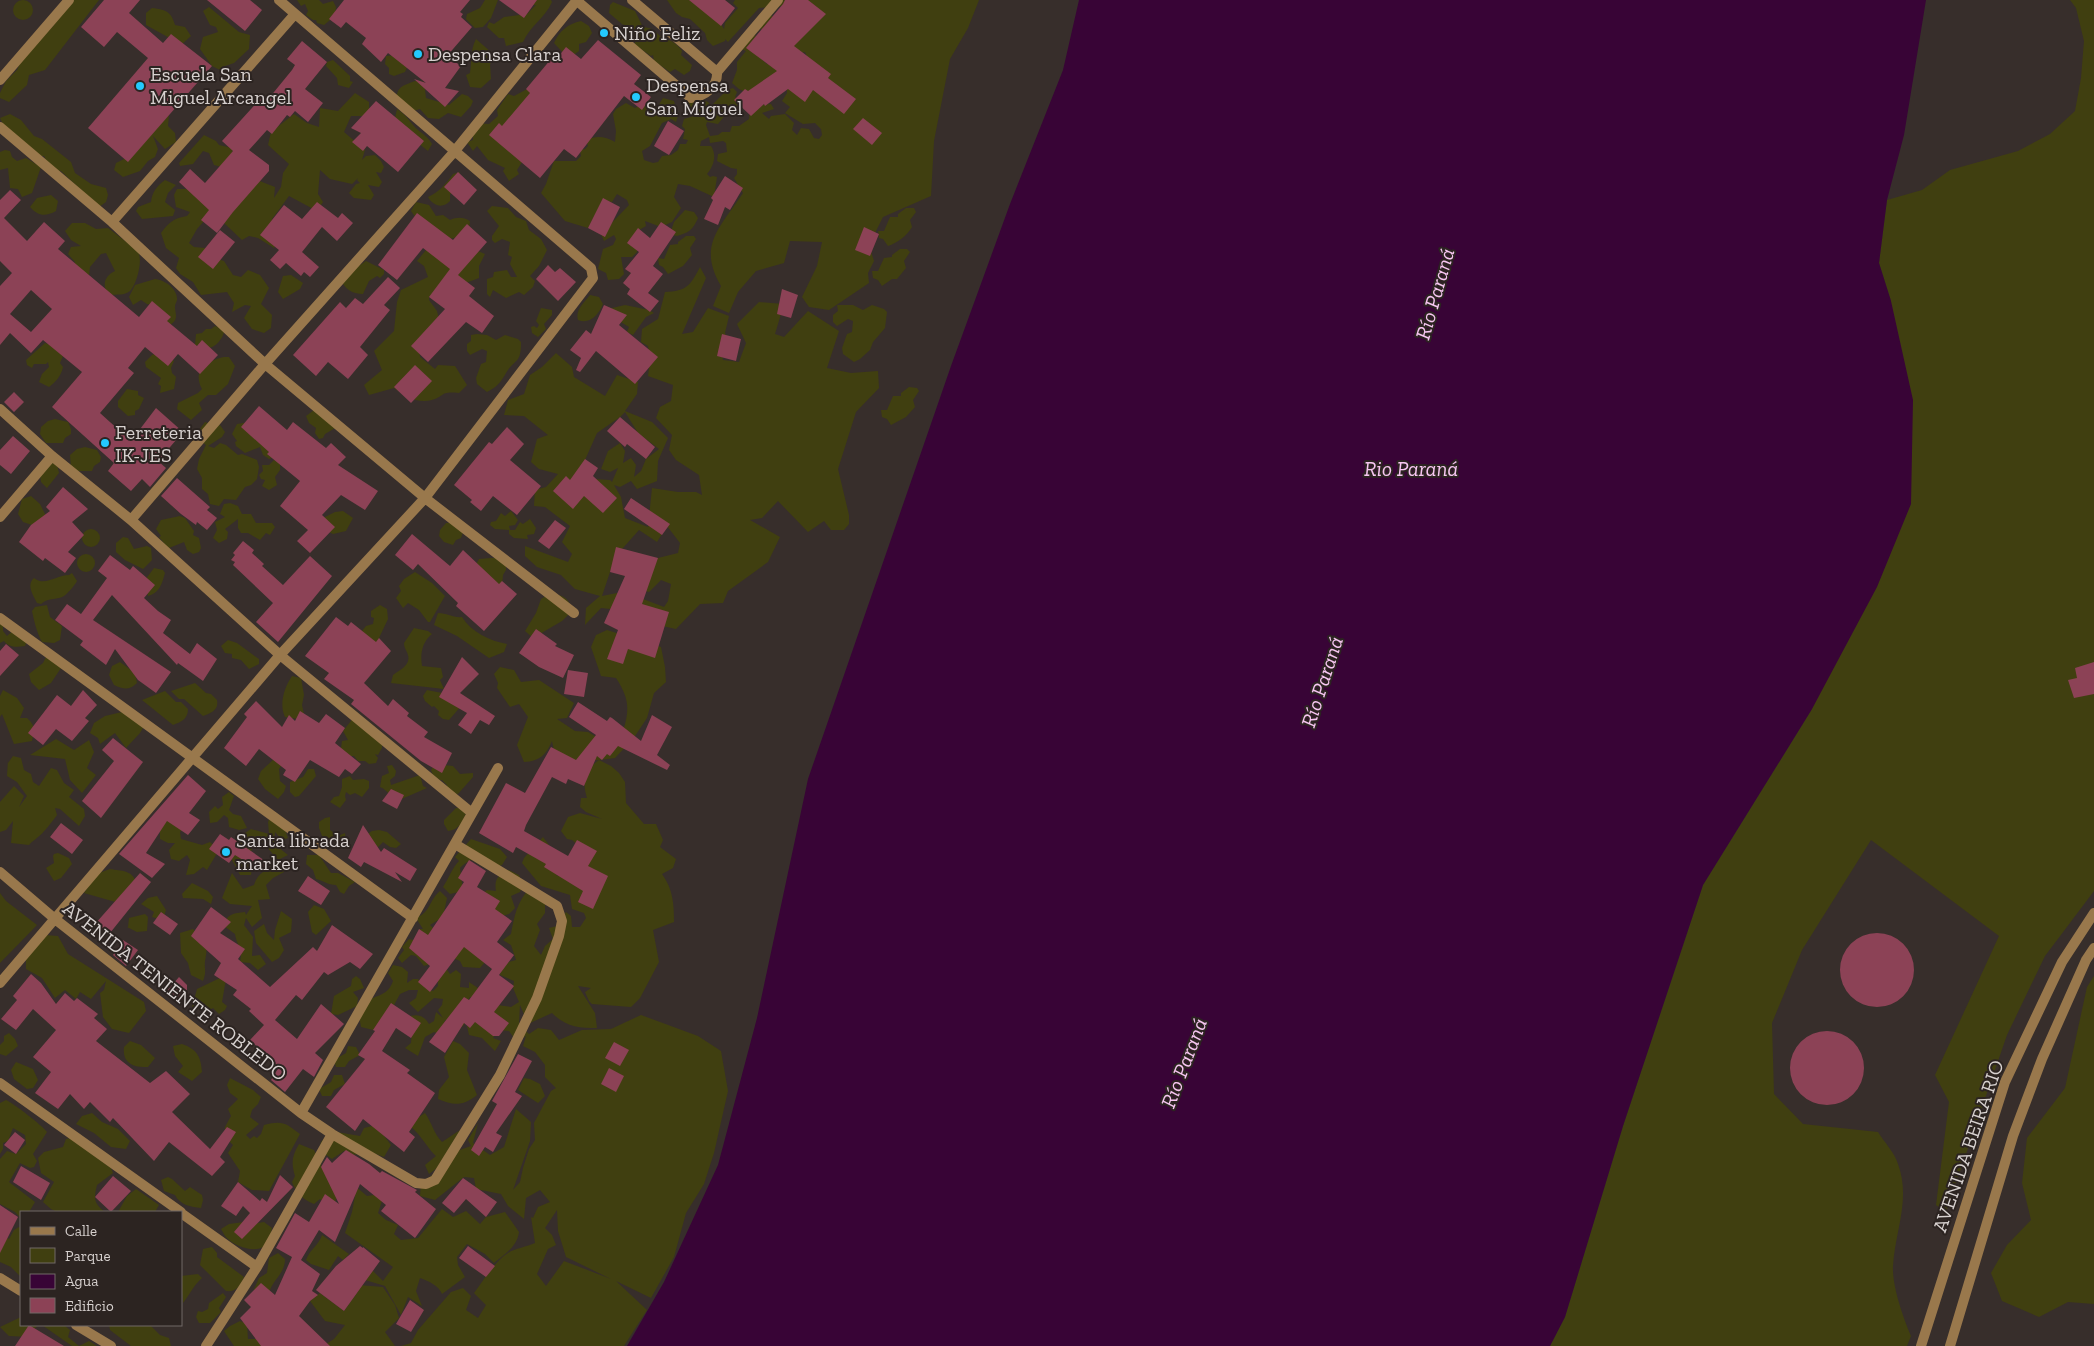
<svg xmlns="http://www.w3.org/2000/svg" width="2094" height="1346" viewBox="0 0 2094 1346" font-family="'Zilla Slab',serif">
  <rect width="100%" height="100%" fill="#372e2b"/>
  <path fill="#403f10" fill-rule="evenodd" d="M13 10a10 10 0 1 1 20 0a10 10 0 1 1-20 0Z
    M67 0H99L45 70 29 75 27 85 9 102 0 98V93L6 81 17 70 22 59 54 25Z
    M297 0H319L323 4 333 1 336 7 335 16 324 25 317 23 316 20H313L306 15 308 11 305 4 301 6Z
    M485 0H498L491 18 483 27 475 28 466 19 467 14 480 8Z
    M525 0H551L552 2C545 18 530 26 523 42L506 46 504 38H499L487 27 489 22 494 24 504 17 527 14 536 5H531Z
    M667 0H701L719 21 724 29 725 23 738 8 733 3 735 0H787L784 6 759 8 728 42 725 39V41L713 46 707 40 705 33 690 19 682 17 676 13Z
    M806 0H979L968 28 950 59 934 141 931 196 883 217 869 245 874 261 868 273 869 283 829 310 809 307 802 297 817 266 822 242 790 241 784 263 756 271 738 292 729 313 713 306 721 286C697 245 720 228 743 193L734 178 737 174V169L731 168 717 161 718 154 727 152 726 143 723 141 710 143 709 137 701 141 700 146H711C717 155 714 166 707 174L710 177 713 176 717 177 714 197 690 186 678 184 674 197 681 208 672 222 661 227 645 221 646 226 639 230 637 252 632 257H621L624 274 619 279 608 280 606 273 598 269 603 249 613 245 616 239 614 235 604 241 601 234 629 205 627 200 617 194 612 202 603 200 588 228 565 221 541 193 546 184 554 161H576L581 156 580 150 585 149 588 146 586 140C598 135 605 137 615 142L616 131 613 114 616 109 626 103 635 108 645 103 658 106 663 98 674 101 678 116 676 122 671 119 662 123 650 146 642 151 644 160 653 163 658 162 662 156 671 155 678 150 680 144H686L688 140 683 139 685 129 682 126 684 119 694 116V111L689 110 683 105C691 99 698 98 708 102L711 106 727 90 733 88 737 92 735 97 741 102V109L736 114H726L718 124 707 122 706 125 710 136 718 135 722 132H730L732 126H739L749 119 750 110 760 105 771 104 774 109 762 113 769 119 771 116 785 114 794 123 792 130 797 135 801 128 809 129 814 138 819 139 822 135 821 129 815 123 803 124 785 113 790 107 782 101 787 93V86L809 61 805 52 792 55 754 96 739 89 732 83 737 70V62L746 51 737 47 742 34 758 36 751 50 767 64 784 46 763 32 759 25 762 17 772 16 785 20Z
    M2070 0H2094V891L2045 956 2007 1035 1946 1212 1936 1205 1949 1102 1935 1075 1999 936 1871 840 1802 950 1772 1023 1774 1094 1803 1124 1878 1132C1884 1142 1895 1153 1898 1164 1911 1199 1895 1231 1893 1266 1892 1286 1903 1317 1911 1336L1907 1346H1550L1565 1317 1623 1126 1703 885 1812 709 1891 301 1879 263 1887 200 1922 190 1950 170 2018 151 2050 134 2075 111 2081 78 2084 41 2076 8Z
    M613 2 635 11 643 27C657 28 656 35 665 39 673 41 677 44 682 51L681 55 692 65 690 71 684 75 675 69 670 72 654 61 653 55 651 56 635 45V38L637 35 631 33 633 29 622 24 609 13 610 5Z
    M209 7 239 32 250 35 249 49 234 63 222 67 220 70 212 66 200 49 203 37 218 32 216 27 210 25 203 11Z
    M152 8C166 10 171 11 175 25L185 27 191 36 180 46 175 41 146 25V13Z
    M581 21 589 26 592 33 586 42 579 44V51L572 56 567 57 554 43C559 31 568 24 581 21Z
    M476 39 491 52 494 60 490 64 491 79 481 88 470 87 466 75 470 73C472 60 470 51 476 39Z
    M397 55 408 65 405 72 394 76 389 74V68L385 64 386 56Z
    M333 60 350 76V81L353 82 349 88 338 85 337 78 326 66 327 62Z
    M415 81 424 82 426 98 449 105 462 94 468 96 473 101 471 106 461 117 448 113 439 119 428 118 420 109 413 111 396 104C397 87 399 87 415 81Z
    M531 87 526 156 517 170 519 174 509 181 503 171 505 168 488 160 477 146 473 151 467 142 473 140V129L476 123 489 124 498 116 497 110 508 94 514 96Z
    M355 93 369 102V116H351L344 132 365 150 362 160 366 156 375 155 381 161 384 167 381 173 376 172 382 182 379 187 368 185 374 195 371 200 354 198 349 193 356 184 360 183 357 180 358 178 352 184 330 179 320 170 318 194 323 202 317 211 289 196 272 219 279 239 274 248 258 238 249 236 242 240 224 223 257 180 275 187 274 198 281 187 283 173 289 164 268 145 271 132 294 114 307 123 319 127 320 108 338 111Z
    M397 109C408 116 410 123 418 130 424 135 428 137 432 144L428 151 418 143 395 118Z
    M10 114 21 120 34 136 42 139 71 162 75 173 91 184 106 188 108 195 106 202 99 207 61 171 51 170 44 156H38L3 124 0 118Z
    M169 115 168 126 175 133 176 142 165 149 153 136 158 149 155 157 148 161 140 171 123 177 114 170 116 163 126 158Z
    M204 135 216 141 219 145 232 148 233 155 222 167 214 165 209 153 203 151 193 164 180 166 179 163Z
    M5 150 10 151 12 157 17 161 26 158 41 167 32 193 22 197 18 189 10 188 8 168 0 170V152Z
    M460 172 456 192 450 194V201C443 209 433 206 428 197 439 192 446 184 453 174Z
    M165 180 176 185 168 193 165 202 175 210 173 216 142 219 136 211 138 207 151 202C152 192 157 186 165 180Z
    M177 189H186L219 204 197 229 189 243 194 247 205 248 214 258 224 261 233 275 241 277 248 270 260 275 269 288 261 304 272 315 271 328 264 333 252 329 244 318 251 306 245 305 232 312 234 303 227 292 201 295 193 282 180 274 176 268 179 258 166 248 161 233C168 223 174 218 187 216L190 212 176 207 174 195Z
    M51 195 58 201 56 211C45 217 38 216 30 207L37 198Z
    M416 202 429 205 436 216 443 215 450 220C457 217 463 217 470 221L469 229 464 236 444 240 424 229 411 211Z
    M492 206 508 208 516 217 526 221 529 230 541 239 547 250 539 266 530 276 535 281 533 287 524 295 519 292 506 298 493 290 490 297 487 294V279L493 277 494 272 507 270 511 277H517L510 264 512 257 508 255 510 242 502 239 495 243 492 240V236L499 226 487 211Z
    M906 208H914L916 212 910 220 912 227C907 236 897 243 888 246L883 239 879 238 878 231H884L890 217H898V214Z
    M685 210 694 212 698 218C693 230 688 233 677 236L673 235 671 231 674 222Z
    M72 223H85L96 229 108 228 137 250C144 258 137 284 130 291 124 296 117 294 110 295 101 287 104 276 115 271L106 253 101 254 90 267 89 276 72 267 75 262 68 254 71 247 81 246 71 240 65 231Z
    M686 236H694L696 239 690 248 692 255 683 266 668 274 663 267 659 265 658 258 664 259 670 245 678 244V242Z
    M471 248 485 254 479 266V278L429 297V300L437 311 439 319 419 346 420 357 435 369 438 365 455 366 467 385 459 393C439 391 446 396 432 400 417 404 405 396 394 388L369 395 364 385 382 370 374 351 394 331 397 302 401 290 428 277 424 266 417 261 426 250Z
    M900 249H907L910 252 904 261 906 268 897 279H892L882 286 878 280 873 278 872 271H878L884 258 892 257V255Z
    M366 261 384 270V274L380 278 377 276 369 281 363 294C352 294 345 289 340 279Z
    M700 267 706 278 682 334 693 332 708 308 729 316 725 333 729 343 721 350 723 360 739 362 746 343 737 324 759 302 784 304 775 334 784 337 808 311 839 331 827 368 851 373 878 371 879 388 856 412 838 469 849 515V524L844 530H831L824 521 808 532 778 501 762 518 750 520 780 537 768 562 728 591 723 603 700 604 676 629 635 620 620 610 601 608 585 625 586 608 600 596 575 589 561 575 537 567 525 556V546L568 562 572 554 562 542 570 526 545 507 534 506 535 490 546 487 558 474 539 469 531 462 537 439 548 435 524 416 504 415 508 400 524 394 530 375 542 367 556 353 572 367 574 377 605 396 617 375 638 382 637 394 625 411 652 422 668 438 658 461 657 481 637 489 631 481 620 487 614 485 621 497 625 518 648 527 652 488 678 492H696L702 495 699 475 676 460 669 450 672 435 656 418 660 407 671 401 673 385 648 376 650 361 648 346 641 342 642 329 658 319 665 292C687 291 690 286 700 267ZM625 412 638 433 659 449 646 459 641 471 634 477 636 465 631 458 623 463 625 451 620 443 608 451 601 469 610 472 618 468 612 482 610 480 577 478 597 433 620 417ZM667 526 680 543 678 553 658 558 640 568 636 588 649 592 661 580 671 584 668 601 664 607 643 599 632 600 617 593 602 596 615 557 639 530 657 542Z
    M291 275 303 283 300 289 283 299 278 292 283 276Z
    M155 279C165 280 178 289 177 300 176 304 175 303 175 308 176 316 178 320 170 325L152 305 147 304 141 300 133 305 129 297 135 285Z
    M590 295 599 297 603 304C599 314 590 325 578 320 575 310 584 303 590 295Z
    M625 305 649 310 654 313 646 317 633 335 627 332 629 327 606 313 612 308Z
    M837 305H853L863 310 872 305 884 309 887 312 885 328 873 342 870 350 860 359 854 362 843 354 842 348 847 334 852 332 853 321 848 319 837 326 833 322V315L838 311Z
    M541 308 552 310V315L544 324 546 329 538 337 532 333 531 327 534 326 537 328 539 325 536 321Z
    M215 326 221 328 224 332C223 338 215 349 207 348 203 348 199 345 195 345L196 334 202 333 206 329H211Z
    M477 334 487 335 496 340 505 335 518 339 521 342C521 365 515 358 506 373 501 382 497 387 487 392L477 384 476 378 481 364 486 362 487 351 482 349 470 355 467 351V344L471 341V335Z
    M45 343 51 345 63 356 60 363 63 367C61 376 56 382 49 387L39 382 42 374 49 367 48 362 46 364H34L32 368 27 365 26 360Z
    M161 351 174 361 171 368 172 373 176 377 174 389 160 393 161 386 158 384 161 378 146 367 145 362 152 355Z
    M224 357H229L235 366 228 384 216 395H208L199 403 202 410 191 420 177 409 178 403 198 393 202 389C192 371 206 361 224 357Z
    M909 387 917 388 919 391 913 400 915 407 906 417 891 425 887 419 882 417 881 410H887L893 396H901V393Z
    M127 389 138 391V395L144 398 139 409 135 411V415L128 416 118 407V401Z
    M314 410 337 427 325 434 323 438 319 439 315 433 316 428 309 423 306 416Z
    M55 419 68 422 71 429V434L65 438 63 443H46L40 434 41 427 48 421Z
    M256 421 275 457 269 459 263 455 260 447 245 453 236 446 235 442 237 441 232 434 237 424Z
    M205 422 217 426 220 425 225 432 222 437 208 446 214 448 220 443 226 445 238 455 242 454 257 460 259 467 257 479 251 485 245 487 236 500 224 499 219 506 210 504 208 494 202 489V478L197 469 199 459 206 445 202 442 199 430Z
    M85 447 97 450 101 457 100 462 94 466 92 471H75L71 467 70 455 77 449Z
    M274 460 280 463V470L275 477 277 485 269 490 262 486 265 480 261 479 259 475 263 471 262 465H269Z
    M52 463 57 464 59 473 47 488 41 482 40 475Z
    M31 496 40 504 46 516 35 526 23 522 18 514 22 499Z
    M230 503 238 506 242 514H251L256 523H272L275 527 270 535 266 533 260 540 248 533H241L238 528V519L225 529 228 532 227 539 219 543 213 538 217 530 215 522 225 517 220 514 224 504Z
    M343 511 353 518 346 531 333 534 327 531 323 518 335 512Z
    M511 511 518 520 515 525 509 526 510 530H515L520 522 523 524 530 519 536 528 534 534 527 535 528 539 514 538 509 534V530L495 529 490 525 491 522 496 521 501 513 505 516Z
    M180 516 185 518 194 531 193 535 199 538 201 548 199 552 193 554 187 550 184 542 169 548 167 547 159 537 161 536 156 529 161 520Z
    M446 523H451L463 532 461 538 456 540 453 545 444 542 439 536 440 530Z
    M82 538a9 9 0 1 1 18 0a9 9 0 1 1-18 0Z
    M123 537 128 538 134 549 147 546 151 548 152 560 143 569 125 560 116 552V543Z
    M77 563a9 9 0 1 1 18 0a9 9 0 1 1-18 0Z
    M491 558H499L506 564V570L503 575 502 585 497 589 472 572 479 559Z
    M154 568 163 570 165 573C162 583 160 593 148 596L145 580Z
    M415 572 432 583 445 596 430 622H428L419 610 408 603 403 608 396 598 401 591 399 586 404 579Z
    M72 573 77 581C75 585 68 593 64 596 58 600 49 597 41 604L37 603C33 595 26 585 34 578 45 587 56 575 69 575Z
    M549 594C562 594 571 598 571 612L562 621 533 638 525 631 536 613 541 599Z
    M47 605 50 617 62 626 60 640 54 643 42 642C37 633 34 621 32 611L35 607Z
    M380 605 387 609 388 619 379 638 378 652 362 631 366 626 373 624 374 618 371 617V611Z
    M438 613C447 613 453 618 462 617 471 632 490 641 507 644L504 652 489 658 457 636 434 625Z
    M0 623 3 626V631L7 636 17 627 28 638 25 646C17 647 9 648 4 641L0 643Z
    M414 628 428 631 432 634C422 642 420 654 422 666L441 668 443 677 440 680 444 689 391 683 393 675C400 670 411 665 408 655 407 651 404 648 404 643Z
    M607 630 661 647 665 667 666 682 654 693 647 718 633 739 615 758 599 760 611 766 619 773 625 782 626 803 644 824H656L663 840 660 847 676 859 673 868 662 874C673 889 674 904 674 922L653 930 659 962 640 998 631 1007 592 1004 589 1001 585 992 591 988 578 986 595 1013 597 1028C579 1028 566 1027 552 1013L528 1024 520 1005 519 1024 529 1034 538 1028 551 1030 559 1040 582 1030 611 1029 641 1015 698 1036 721 1051 728 1091 714 1153 704 1184 686 1213 674 1257 651 1298 616 1281 647 1310 624 1346H401L411 1343 418 1330 451 1292 463 1288 471 1296 466 1310 478 1318 486 1305 474 1293C484 1280 494 1262 508 1253 515 1248 527 1247 535 1243L531 1217 533 1218 538 1207 550 1202 540 1190 526 1198 524 1219 508 1206 501 1194 476 1189 474 1178 464 1177 435 1200 420 1196 421 1183 441 1169 454 1152 471 1146 468 1140 478 1123 473 1143 490 1155 504 1147 516 1109 531 1122 530 1141 513 1190 520 1182 523 1168 529 1149 535 1140 534 1123 551 1091 556 1088 545 1077V1065L535 1052 523 1046 526 1036 517 1042 509 1031 498 1030 493 1038 501 1041 495 1051 482 1038 469 1035 467 1026 480 1002 470 997 463 1009 470 1015 463 1026 456 1030 445 1020 442 1035 434 1032 425 1037 418 1056 405 1048 411 1043 412 1031 410 1016C419 1014 424 1016 429 1024L434 1021 436 1012 443 1018 438 1010 442 1005 443 999 434 998 418 1012 409 1003 416 998 418 990H409L400 994 394 1005 373 1030 361 1027C353 988 385 1006 393 981L388 973 393 965 402 967 408 972 407 983 413 979H418L427 989 433 991 438 986V972L445 967 450 974 456 970 461 974 460 987 469 988V982L490 996 497 1005 511 1007 519 1002 513 988 514 981 500 975 502 964 516 960 511 945 503 940 511 934C514 917 517 902 529 889L545 897V913L537 924 540 930 534 946 541 955 545 946 553 939 549 928 557 926 566 912 571 916 572 927H580L586 918 584 913 572 909 570 895 541 886 522 863 524 858 543 837 549 845 557 876 568 871 578 845 572 840 567 839 561 831 568 817 580 813 602 819 586 812 580 807 581 798H587C582 782 584 770 599 760L557 764 552 741C546 755 540 761 524 762L517 745 528 717 519 704 510 707 497 688 498 683 494 674 500 667 514 670 521 682 539 680 574 703 567 718 557 719 575 731 588 732 603 741 623 731C630 709 629 698 616 678L601 676 591 647 596 635ZM557 1210 558 1231 566 1257 611 1279 564 1261 546 1286 537 1274 548 1249 556 1245 552 1235 545 1228Z
    M228 640 237 643 256 657 259 659V664L249 669 241 660 232 658V654L225 653 221 646Z
    M48 653 65 662 51 683 39 690 31 682 29 674 43 663Z
    M120 662 135 673 137 683C129 691 123 689 114 685L109 675 112 666Z
    M292 676 301 678 304 695 302 705 304 714 298 719 285 717C279 704 284 688 292 676Z
    M195 683 206 693 211 694 217 700C219 710 211 713 203 716L184 699H179L171 691Z
    M3 690 17 698 24 708 20 718H27C36 726 34 731 32 741L14 744 2 714 0 717V696Z
    M427 690 442 693 462 705 449 720 443 719 438 715 439 711 434 706 432 707 425 701 423 696Z
    M165 691 176 702H181L188 709C188 719 181 722 173 725L142 700Z
    M122 712 138 718 143 728 140 733 126 748 115 733 100 744 98 738 90 733 94 723 105 716Z
    M354 717 382 740V748L378 755 375 754 378 758 376 763 369 764 365 761H358L354 756H347L341 748 342 741 348 740 343 731Z
    M56 739 74 750 89 740 94 752 87 768 96 775 82 793 70 780 65 759 30 755Z
    M13 756 21 758 24 770 31 774 33 782 39 786 51 768 57 770 64 783 74 790 69 797 84 809 85 816 79 826 60 809 55 808 57 815C55 818 42 835 38 837 35 840 32 841 29 845L11 843 13 821 6 830 0 832V802L14 786 24 796 19 807 27 796 17 782 7 776 8 760V763Z
    M274 759 284 762 279 769 280 781 286 786 284 792 278 799 265 789 258 779 261 771Z
    M435 764 453 766 460 774 473 773V777L458 794 452 793 446 789 447 785 442 780H440L433 775 431 770Z
    M392 765 396 771 395 776 390 780 391 785 420 775 423 786 427 788 397 801C390 797 388 790 380 787L382 776 389 773 387 766Z
    M308 769H314L316 776 299 796 295 797 290 792V782L303 777Z
    M350 776 353 780 364 779 369 781V788L362 797 355 793 350 795 346 792 345 796 346 800 340 808 330 802 334 797 339 796 342 787V779Z
    M229 792 234 796 229 810 233 814 241 816 247 828 239 830 229 827 228 818 224 815 217 822 210 823 209 812 215 806 218 809 223 805 222 797Z
    M456 808H459L466 813C463 821 459 830 448 831L444 824V820Z
    M164 811 187 825 180 832 181 839 202 845 210 842 219 850 207 870 203 867 194 874 186 875 190 860 187 855 179 861 171 859 169 850 175 843H168L160 839V821Z
    M271 815 283 824 288 838 282 840 275 832 274 844 288 855 278 860 260 839 253 842 249 863 253 859 251 875H240L232 860 235 840 251 829 269 834 268 822Z
    M330 817V830L338 836 345 833 346 841 337 842 331 839 325 844 319 828V822L325 818Z
    M379 830 387 832 401 844 396 848 390 847 383 842 378 847 366 835 372 831Z
    M471 839 500 849 507 857 502 865 496 867C480 860 474 854 460 868L463 891 450 894 443 887C449 878 452 868 459 861L455 857Z
    M58 853 69 858 72 864 61 878 54 881 46 868 54 863 53 856 54 854Z
    M307 855H319L331 873H338L355 882 349 886 344 894 340 892 336 885C328 885 324 881 316 879L313 870 306 864Z
    M279 865 284 872 273 878 266 885 270 899 258 900 262 918 252 927 246 918 244 925 253 937 252 956 260 955 266 964 258 970 250 963 240 962C243 947 237 947 235 934L224 926C226 914 234 913 245 912L246 915 252 906 230 904 222 898 232 873 243 889 254 885C258 872 267 869 279 865Z
    M110 869C122 871 132 870 136 882L119 903 84 893 90 884 91 876Z
    M509 870 519 875 523 885 520 892 511 896 515 908 509 914 492 919 481 895 487 890 496 891C494 879 498 875 509 870Z
    M192 883 208 891 213 897 211 904 203 899 183 898 182 894Z
    M440 891 447 898 443 917 430 925 437 932 490 956 480 968 463 967 460 961 451 957 424 966 416 956 411 955 402 963 398 958 404 950 402 947 409 939 417 941 419 929H423L416 918C431 912 429 900 440 891Z
    M0 893 6 901 37 925 0 963Z
    M157 896 166 910 164 916 159 919 152 917 154 912 141 904 148 898Z
    M314 905 324 909 331 921 316 935 312 932 308 912Z
    M281 911 292 919 291 932 279 938 284 950 279 958 272 962 256 943 254 931 264 924 267 933 274 940 275 930Z
    M145 914 148 917 147 931 137 932 127 927H128L129 918Z
    M193 929C204 941 209 943 205 961 204 969 207 971 203 981L191 975 188 963 181 953 180 933Z
    M45 935 58 936 68 954 144 1002 146 1011 129 1033 112 1029 103 1017 100 993 104 990 106 981 91 999 80 992 76 999 65 990 55 998 42 978 26 969V957Z
    M224 976 226 979 222 1002 227 1006 225 1010 219 1014 213 1008 206 1012 198 1007H192L197 989Z
    M356 976 360 979 364 988 353 992 358 998 357 1006 338 1015 331 1014 334 996 351 986 352 979Z
    M2094 976V1304L2068 1302 2039 1317 2002 1301 1991 1273 2007 1245 2031 1220 2022 1183 2027 1138 2065 1088 2087 987Z
    M9 1033 15 1039 18 1046 6 1056 0 1054V1045L4 1041V1036Z
    M130 1041 141 1045 155 1058 148 1067C133 1068 122 1063 124 1047Z
    M453 1041 460 1044 469 1053 467 1070 477 1095C463 1106 454 1106 438 1099L439 1090 449 1077 444 1057Z
    M182 1044C197 1049 201 1057 202 1072L192 1081 178 1072 183 1066 175 1056 173 1046Z
    M348 1046 356 1047 360 1055 349 1061 345 1067H336L334 1060 346 1053Z
    M16 1062 33 1069 38 1080 33 1088 27 1089 14 1079 11 1070Z
    M334 1075H342L345 1084 334 1090 331 1096H322L319 1089 331 1082Z
    M230 1078 253 1090 261 1097 258 1104 252 1110 250 1117 259 1124 246 1135 250 1139 254 1136 257 1138 261 1134 264 1125C282 1120 286 1123 300 1134L269 1191 252 1190 238 1182 240 1171 228 1153 233 1145 225 1137V1127L231 1116 228 1109 238 1099 230 1093 227 1085Z
    M524 1078 530 1079 540 1084 545 1096 538 1103 518 1090Z
    M6 1100C13 1103 43 1126 47 1132L33 1154 37 1161 34 1167 30 1168 20 1163 9 1182 35 1202 29 1212H21V1218L15 1212 0 1204V1159L7 1151 16 1154 26 1144 25 1135 13 1128 8 1141 3 1143V1149L0 1154V1103Z
    M92 1113 102 1122 118 1129 130 1141 126 1149 111 1147 94 1133 76 1124 82 1116Z
    M425 1113C432 1123 434 1134 442 1142L460 1130 437 1168 429 1174 425 1165 436 1156C427 1148 417 1128 407 1125Z
    M376 1125 391 1145 384 1157 371 1152 352 1155 344 1151 332 1159 319 1150 321 1142 331 1131 360 1136 364 1128Z
    M70 1138 111 1168 113 1173 97 1185C94 1198 93 1203 105 1212H57L51 1209 43 1202 54 1182 41 1173 38 1158 44 1152 63 1147 66 1139Z
    M299 1144 314 1150 330 1184 338 1193 333 1208 320 1199 314 1204C303 1200 296 1192 292 1182L295 1176C291 1163 292 1156 299 1144Z
    M168 1177 172 1179 185 1191 190 1187 202 1195 203 1200 201 1208C191 1207 180 1205 175 1195L164 1191 161 1180Z
    M349 1181 367 1196 374 1195 383 1198 378 1213 386 1220 398 1225 394 1234 401 1240 418 1238 442 1209 453 1217 466 1211 480 1224 486 1217 505 1212 519 1232C517 1247 505 1254 494 1263L485 1254 467 1244 457 1257 458 1265 465 1277 442 1294C439 1286 429 1281 420 1278L416 1291 422 1306 408 1297 401 1315 385 1286 365 1280 372 1270 383 1281 393 1267 345 1233 352 1212 355 1196 345 1183Z
    M136 1189 159 1205 155 1212H118L127 1196Z
    M244 1222 253 1224 264 1222 272 1228C271 1232 271 1237 269 1240 263 1256 237 1248 228 1239 225 1237 223 1232 221 1229L229 1224Z
    M19 1227 21 1228V1277L11 1267 0 1262V1233L9 1239 14 1230Z
    M322 1235 349 1254 343 1260 338 1256 329 1270 311 1264 306 1260C310 1249 319 1245 322 1235Z
    M212 1247 217 1253V1257L244 1277C240 1287 236 1292 226 1291L200 1265 203 1249Z
    M278 1253 285 1259C285 1273 274 1279 270 1290L255 1295 254 1289 259 1278 267 1273 269 1258Z
    M198 1274 202 1278C194 1285 190 1294 183 1303L181 1276Z
    M359 1285 383 1287 395 1305 399 1318 385 1332 395 1346H323L334 1339 345 1325 325 1321 310 1301 320 1293 344 1311 359 1290Z
    M223 1293 226 1297 219 1308 221 1312 210 1323H199L196 1317 198 1311 202 1312 208 1309 209 1303Z
    M21 1317V1325H39L30 1332V1337L9 1336 0 1327Z
    M240 1321 247 1324 248 1339H257L265 1346H234L224 1331 230 1326Z
    M42 1325H64L70 1330 68 1337 79 1346 89 1341 97 1346H72Z
    M109 1325H150L160 1335 169 1338 171 1346H131L110 1330Z"/>
  <path fill="#380436" d="M1079 0H1926L1904 135 1887 200 1879 263 1891 301 1913 400 1911 504 1877 587 1812 709 1703 885 1623 1126 1565 1317 1550 1346H627L664 1282 718 1165 757 1018 808 779 951 366 1010 204 1063 70Z"/>
  <path fill="#8c4256" fill-rule="evenodd" d="M104 0H140L129 13 163 43 171 34 212 66 128 162 88 128 148 58 117 32 104 47 81 27Z
    M207 0H250L262 10 245 31Z
    M344 0H470L460 12 463 14 461 17 472 27 447 56 461 66 445 88 459 91 445 107 414 79 426 83 388 53 381 62 362 44 366 38 346 22 341 28 329 19Z
    M499 0H537L524 18Z
    M689 0H725L735 8 721 26Z
    M785 0H808L826 14 794 46 831 74 828 78 856 99 844 114 813 90 805 102 788 89 765 106 764 104 751 116 734 100 745 89 748 91 777 71 746 48 783 4Z
    M598 40 641 75 634 84 651 97 642 110 624 96 576 158 564 149 540 178 489 135 499 123 502 126 530 93 526 89 551 59 554 62 566 47 581 59Z
    M302 41 327 62 305 89 323 103 308 122 295 111 290 117 287 115 272 134 267 130 249 150 269 165V171L233 212 217 233 201 220 209 210 179 182 190 169 205 183 233 151 222 141 260 99 265 103 292 70 295 65 287 59Z
    M376 101 424 141 398 172 367 146 363 151 352 142 361 133 351 128Z
    M863 118 882 133 872 145 853 129Z
    M668 121 684 131 669 155 654 146Z
    M458 172 477 190 464 205 444 187Z
    M725 176 743 188 730 210 725 207 718 225 704 219 713 200 711 198Z
    M10 190 21 200 4 218 27 241 44 222 65 241 58 249 139 317 152 301 171 317 167 321 197 346 202 340 218 355 200 374 178 354 168 366 145 347 128 368 134 373 100 413 131 441 156 408 183 432 158 461 166 468 150 487 142 479 131 491 108 471 114 463 52 407 82 372 43 340 31 353 10 333 0 345V286L12 273 0 261V200ZM31 290 52 309 31 332 10 314Z
    M603 198 620 207 605 237 588 228Z
    M317 202 338 218 342 213 353 223 337 241 322 227 302 252 319 267 310 277 304 272 301 276 286 263 280 269 270 260 279 250 260 235 284 205 302 219Z
    M417 213 453 240 467 224 487 242 458 275 475 288 469 296 494 316 482 333 466 322 428 362 411 346 445 309 429 297 450 269 423 248 397 280 378 265Z
    M661 222 676 232 653 266 663 274 648 293 659 301 650 312 627 294 630 289 623 283 631 273 625 269 639 252 627 243 638 228 650 238Z
    M864 227 879 234 870 256 855 250Z
    M220 230 235 242 213 269 198 257Z
    M548 265 555 272 560 268 576 282 558 301 536 279Z
    M388 277 400 288 384 305 390 310 360 347 368 355 348 379 328 362 316 376 293 355 340 302 346 308 355 298 363 304Z
    M782 289 798 295 791 318 777 314Z
    M604 305 627 315 619 325 658 357 635 384 596 351 580 372 576 370 581 358 570 350 586 330 591 334Z
    M722 334 741 339 736 361 717 356Z
    M415 365 432 381 411 403 394 387Z
    M14 392 24 402 14 412 4 402Z
    M259 406 287 430 293 422 326 448 331 443 346 457 338 465 378 491 365 510 341 495 322 515 335 527 310 553 297 541 308 530 280 506 300 481 267 454 269 452 241 427Z
    M620 417 655 447 646 459 627 444 625 447 607 431Z
    M507 427 524 444 510 460 541 486 517 515 493 496 481 511 470 502 472 500 454 485 489 442 492 444Z
    M13 436 30 451 11 474 0 465V450Z
    M585 459 598 468 593 476 617 498 603 513 584 496 573 509 553 491 566 476 570 480Z
    M177 478 210 507 207 510 217 518 207 530 197 522 196 525 181 514 161 496Z
    M63 487 88 509 72 522 84 535 68 552 76 558 65 573 45 558 43 561 19 542 31 525 50 511 46 507Z
    M631 498 670 524 662 535 624 509Z
    M555 520 566 528 549 549 538 541Z
    M412 534 450 566 463 550 499 584 502 581 517 594 484 631 456 606 458 603 418 564 413 570 395 555Z
    M243 541 254 550 252 553 264 564 262 566 283 585 310 556 332 576 278 642 256 622 273 603 233 565 235 562 231 560 235 555 233 553Z
    M616 547 658 558 642 604 669 612 655 658 628 649 623 664 607 659 618 630 604 623 625 576 610 572Z
    M110 555 130 570 133 566 155 585 144 598 158 611 171 620 163 633 190 654 197 643 217 659 203 681 178 663 177 665 112 595 93 620 171 672 156 693 138 680 115 649 106 665 80 645 83 641 55 620 67 604 81 614 107 578 98 571Z
    M336 617 348 626 351 622 376 642 379 638 391 651 364 683 388 706 393 699 409 713 407 716 428 732 424 737 452 753 442 773 421 761 351 704 354 700 324 679 329 673 305 656Z
    M536 629 557 644 555 646 574 655 563 678 539 667 519 653Z
    M6 644 19 655 0 676V651Z
    M462 657 479 674 460 693 495 716 489 725 480 720 471 734 458 725 467 713 439 697Z
    M2094 662V694L2074 698 2068 680 2077 678 2075 668Z
    M568 670 588 673 584 697 564 694Z
    M83 690 97 705 85 718 89 721 72 741 56 729 43 745 28 733 57 695 71 706Z
    M256 701 282 727 289 715 295 721 300 711 319 723 326 714 345 728 335 743 361 764 352 774 345 769 339 777 310 760 295 782 283 775 286 770 259 749 246 766 224 748 247 717 244 714Z
    M578 702 607 721 610 717 612 718 641 741 652 715 672 727 657 755 670 765 667 770 618 746 610 756 607 754 602 760 597 756 584 786 568 779 566 784 552 777 526 825 524 831 568 856 577 840 597 851 588 866 608 876 593 909 578 902 583 891 544 867 546 864 516 847 513 853 479 833 506 783 525 793 551 747 576 760 596 735 569 717Z
    M113 738 143 762 101 818 82 801 114 761 102 750Z
    M188 775 206 791 189 813 200 820 188 835 167 821 146 853 165 864 152 878 119 854Z
    M391 789 404 795 397 809 382 801Z
    M61 823 83 840 72 854 50 837Z
    M363 825 381 852 384 848 417 869 410 881 395 872 402 882 364 862 361 867 348 858Z
    M220 834 229 840 231 837 268 863 262 872 235 855 229 863 209 849Z
    M469 860 486 871 477 887 500 901 495 909 512 921 497 942 514 955 499 975 514 986 494 1012 509 1023 499 1036H493L475 1022 470 1028 464 1023 445 1053 429 1042 464 997 469 1000 492 969 464 947 430 992 418 982 430 966 409 948 419 929 428 935 464 882 458 878Z
    M140 873 151 882 110 933 95 924Z
    M308 876 330 891 321 905 298 891Z
    M211 907 231 922 220 933 245 949 238 959 270 987 313 947 317 951 332 925 373 954 360 969 350 962 328 975 324 972 302 1000 296 995 275 1020 297 1039 321 1004 344 1024 315 1053 323 1060 314 1077 303 1069 285 1092 271 1080 279 1067 250 1040 264 1025 249 1011 251 1009 233 995 237 990 214 975 221 963 191 936Z
    M161 912 178 924 170 935 153 923Z
    M1840 970a37 37 0 1 1 74 0a37 37 0 1 1-74 0Z
    M123 940 138 950 126 966 113 955Z
    M31 974 41 983 56 1004 65 993 74 1001 77 998 98 1014 94 1018 107 1029 96 1041 150 1083 166 1071 190 1094 172 1112 210 1149 227 1127 236 1132 220 1157 225 1162 212 1176 169 1142 154 1161 113 1118 110 1122 90 1102 84 1109 70 1094 58 1109 35 1093 51 1072 33 1057 56 1030 33 1009 16 1030 1 1019 17 1000 13 996Z
    M179 977 187 985V990L177 1001 167 991Z
    M391 1003 421 1023 411 1038 396 1028 382 1051 410 1070 407 1073 435 1093 409 1132 415 1137 404 1152 363 1119 355 1131 326 1107 365 1059 358 1055 375 1031 373 1030Z
    M1790 1068a37 37 0 1 1 74 0a37 37 0 1 1-74 0Z
    M614 1042 629 1050 620 1066 605 1058Z
    M518 1054 532 1061 515 1092 522 1096 496 1133 502 1136 493 1152 485 1147 479 1156 471 1150 497 1104 492 1101Z
    M609 1068 624 1076 616 1092 601 1084Z
    M15 1132 25 1140 16 1154 4 1145Z
    M346 1150 369 1164 380 1173 382 1171 417 1190 415 1192 436 1209 415 1238 381 1211 386 1205 360 1184 335 1242 319 1230 301 1260 320 1274 312 1291 318 1295 310 1301 299 1316 330 1346H261L240 1318 251 1307 244 1300 261 1283 275 1295 292 1257 276 1248 295 1213 309 1222 325 1194 339 1204 321 1167 327 1157 332 1163Z
    M21 1166 50 1183 41 1200 13 1182Z
    M280 1175 293 1187 242 1239 234 1232 250 1213 243 1206 236 1216 221 1206 238 1182 260 1201 262 1198 267 1202Z
    M113 1176 131 1191 111 1212 95 1197Z
    M463 1178 497 1202 486 1217 466 1199 454 1213 442 1203Z
    M0 1205 18 1217 0 1253Z
    M360 1246 363 1248V1247L380 1261 344 1311 316 1290 336 1266Z
    M468 1246 495 1266 486 1277 459 1258Z
    M410 1300 424 1310 411 1332 396 1324Z
    M29 1325 64 1346H15Z"/>
  <g fill="none" stroke-linecap="round" stroke-linejoin="round">
    <path stroke="#99784c" stroke-width="10" d="M576 0 691 98C705 96 718 87 717 72
      M632 0 717 72
      M717 72 778 0
      M0 80 69 0
      M0 127 112 222 265 364 425 498 574 613
      M112 222 295 14
      M0 409 52 456 131 520 280 655 472 813
      M0 517 52 456
      M131 520 265 364 454 152 577 0
      M0 618 413 918
      M0 872 55 919 301 1113 332 1134 416 1183 426 1184 435 1180 500 1075 537 998 559 936 562 921 557 906 455 844
      M0 983 280 655 425 498 593 278 591 268 279 0
      M0 1083 181 1212
      M301 1113 498 768
      M181 1213 257 1267
      M0 1278 21 1291
      M76 1325 111 1346
      M206 1346 257 1267 332 1134
      M1921 1346 2005 1082 2062 962 2094 913
      M1950 1346 2013 1136 2042 1059 2086 960 2094 948"/>
  </g>
  <g fill="#23c9fe" stroke="#2c2421" stroke-width="2">
    <circle cx="604" cy="33" r="5"/>
    <circle cx="418" cy="54" r="5"/>
    <circle cx="140" cy="86" r="5"/>
    <circle cx="636" cy="97" r="5"/>
    <circle cx="105" cy="443" r="5"/>
    <circle cx="226" cy="852" r="5"/>
  </g>
  <g text-anchor="middle" stroke-width="4" stroke-linejoin="round" paint-order="stroke">
    <g font-size="20" fill="#d7d1cf" stroke="#2c2421" text-anchor="start">
      <text x="614" y="40">Niño Feliz</text>
      <text x="428" y="61">Despensa Clara</text>
      <text x="150" y="81">Escuela San<tspan x="150" dy="23">Miguel Arcangel</tspan></text>
      <text x="646" y="92">Despensa<tspan x="646" dy="23">San Miguel</tspan></text>
      <text x="115" y="439">Ferreteria<tspan x="115" dy="23">IK-JES</tspan></text>
      <text x="236" y="847">Santa librada<tspan x="236" dy="23">market</tspan></text>
    </g>
    <g font-size="20" fill="#d7d1cf" stroke="#2c2421">
      <text transform="translate(175 991) rotate(38)" y="7">AVENIDA TENIENTE ROBLEDO</text>
      <text transform="translate(1968 1146) rotate(-71)" y="7">AVENIDA BEIRA RIO</text>
    </g>
    <g font-size="21" font-style="italic" fill="#f7c6f1" stroke="#2c2421">
      <text transform="translate(1435 294) rotate(-74)" y="7">Río Paraná</text>
      <text x="1411" y="476">Rio Paraná</text>
      <text transform="translate(1322 682) rotate(-72)" y="7">Río Paraná</text>
      <text transform="translate(1184 1063) rotate(-69)" y="7">Río Paraná</text>
    </g>
  </g>
  <rect x="20" y="1211" width="162" height="115" fill="#2c2421" stroke="#706967"/>
  <rect x="30" y="1227" width="25" height="8" fill="#99784c" stroke="#706967"/>
  <text x="65" y="1236" font-size="15" fill="#d7d1cf">Calle</text>
  <rect x="30" y="1248" width="25" height="15" fill="#403f10" stroke="#706967"/>
  <text x="65" y="1261" font-size="15" fill="#d7d1cf">Parque</text>
  <rect x="30" y="1274" width="25" height="15" fill="#380436" stroke="#706967"/>
  <text x="65" y="1286" font-size="15" fill="#d7d1cf">Agua</text>
  <rect x="30" y="1298" width="25" height="15" fill="#8c4256" stroke="#706967"/>
  <text x="65" y="1311" font-size="15" fill="#d7d1cf">Edificio</text>
</svg>
